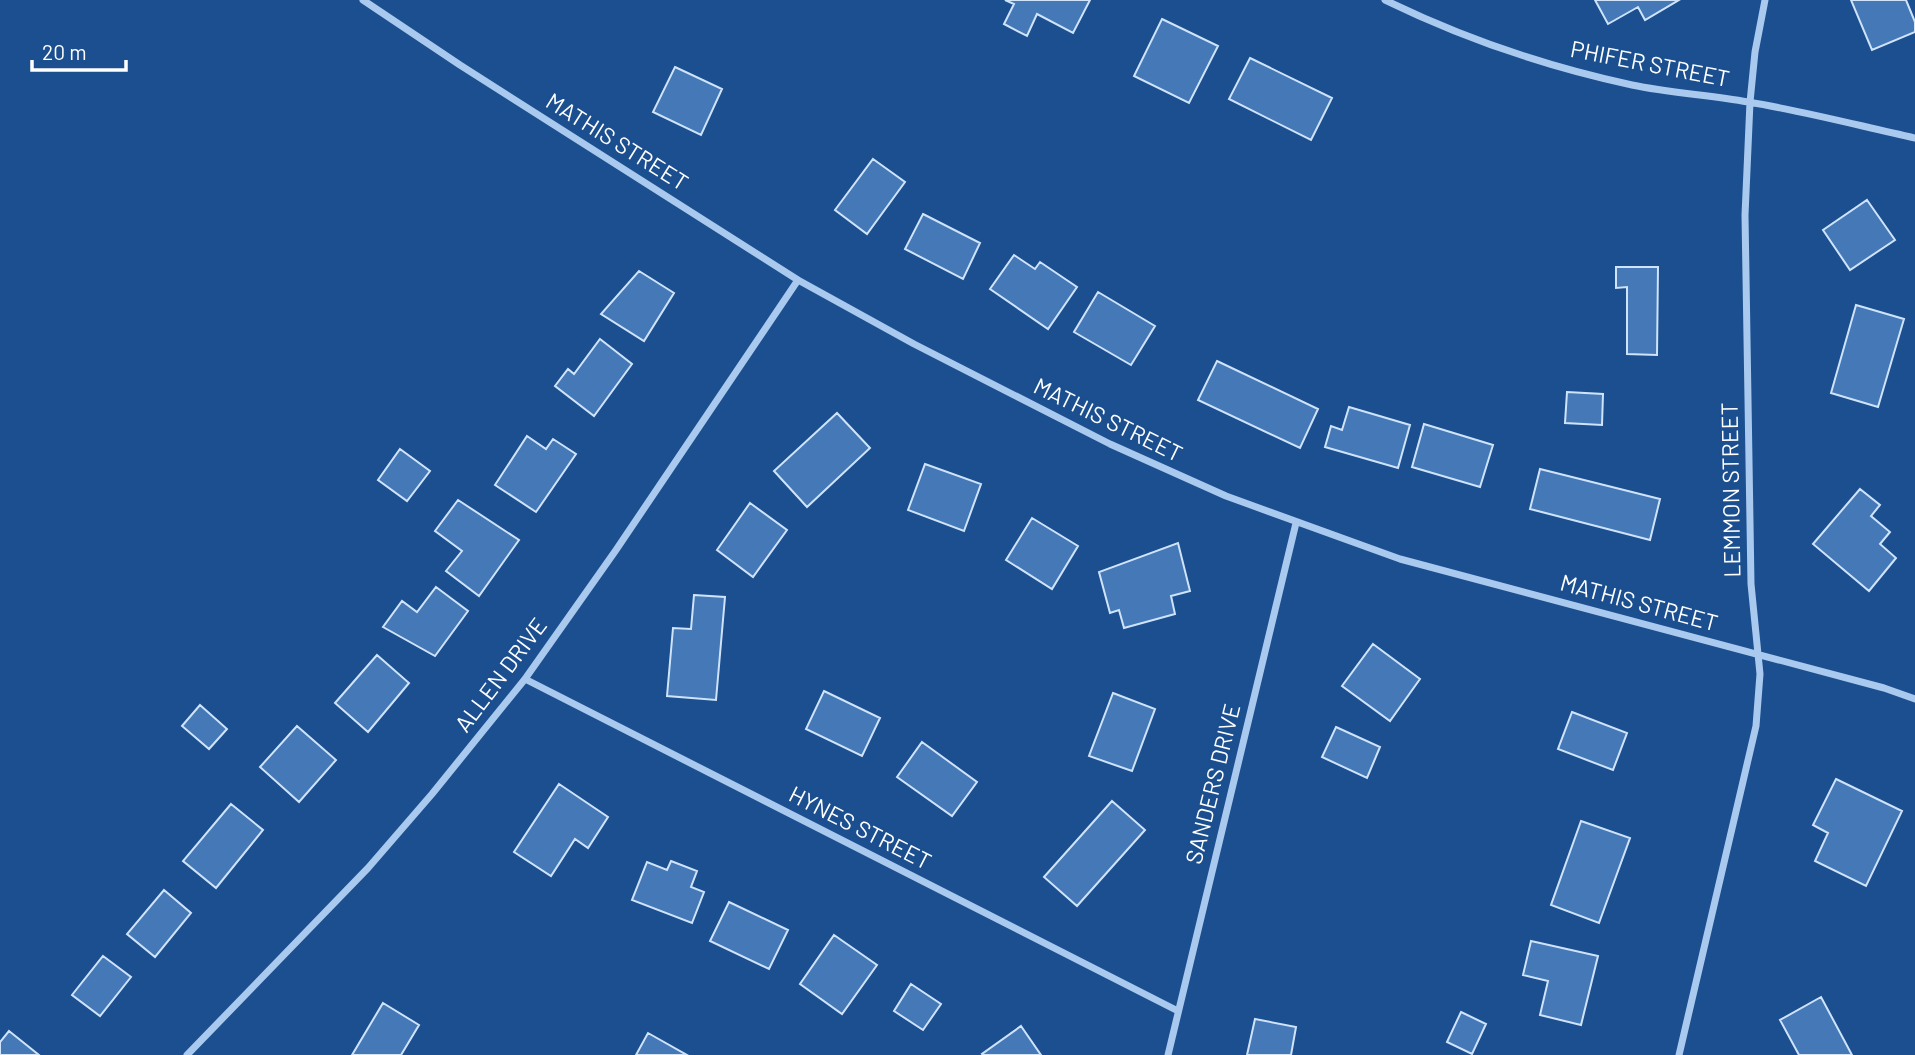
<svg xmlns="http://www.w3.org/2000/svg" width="1915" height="1055" viewBox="0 0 1915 1055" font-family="Barlow,sans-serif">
  <rect width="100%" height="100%" fill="#1b4f8f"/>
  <path fill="#4478b7" stroke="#cfe3fa" stroke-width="2" d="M1005 0H1090L1073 33 1037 14 1027 36 1004 24 1014 4Z
    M1595 0H1679L1645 20 1638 7 1608 24Z
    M1851 0H1906L1915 22V32L1872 50Z
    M1162 19 1218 46 1189 103 1134 76Z
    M1250 58 1332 98 1311 140 1229 99Z
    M675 67 722 89 701 135 653 112Z
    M873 159 905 182 867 234 835 210Z
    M1867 200 1895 240 1850 270 1823 230Z
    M923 214 980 243 963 279 905 249Z
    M1014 255 1035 269 1040 262 1077 287 1048 329 990 289Z
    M1616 267H1658L1657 355 1627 354V287L1616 288Z
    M639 271 674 293 644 341 601 314Z
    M1098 292 1155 326 1131 365 1074 332Z
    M1856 305 1904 319 1878 407 1831 393Z
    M600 339 632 364 594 416 555 386 568 369 574 374Z
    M1217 361 1318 409 1300 448 1198 400Z
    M1567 392 1603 394 1602 425 1565 423Z
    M1349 407 1410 425 1398 468 1325 447 1331 426 1342 430Z
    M837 413 870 448 807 507 774 471Z
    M1424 424 1493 445 1480 487 1412 467Z
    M527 436 546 449 553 439 576 454 536 512 495 485Z
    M400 449 430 471 407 501 378 480Z
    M925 464 981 484 964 531 908 510Z
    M1540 469 1660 499 1650 540 1530 509Z
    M1860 489 1880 505 1871 516 1890 532 1880 544 1896 558 1869 591 1813 544Z
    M458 500 519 540 479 596 446 571 462 551 435 531Z
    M750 503 787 530 753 577 717 550Z
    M1032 518 1078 546 1052 589 1006 560Z
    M1178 543 1190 591 1171 596 1175 614 1124 628 1119 610 1110 613 1099 572Z
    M436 587 468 611 435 656 383 627 402 601 417 612Z
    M694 595 725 597 716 700 667 696 673 628 691 629Z
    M1373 644 1420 679 1390 721 1342 686Z
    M377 655 409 683 368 732 335 703Z
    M824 691 880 718 862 756 806 729Z
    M1113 693 1155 709 1132 771 1089 756Z
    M200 705 227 729 209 749 182 726Z
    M1572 712 1627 733 1613 770 1558 749Z
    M297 726 336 760 299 802 260 767Z
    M1336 727 1380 747 1367 778 1322 757Z
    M922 742 977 782 952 816 897 777Z
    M1836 779 1902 811 1866 886 1815 861 1828 833 1813 825Z
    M559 784 608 817 588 848 575 839 551 876 514 852Z
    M1112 801 1145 830 1077 906 1044 877Z
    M231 804 263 830 216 888 183 861Z
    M1581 821 1630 838 1599 923 1551 905Z
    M671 861 697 871 691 887 704 892 692 923 632 900 647 862 667 870Z
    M164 890 191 913 155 957 127 934Z
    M729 902 788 930 769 969 710 941Z
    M834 935 877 965 842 1014 800 984Z
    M1531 941 1598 956 1581 1025 1540 1015 1548 981 1523 975Z
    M103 956 131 977 100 1016 72 995Z
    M911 984 941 1004 923 1030 894 1011Z
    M1821 997 1852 1055H1799L1780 1020Z
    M383 1003 419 1025 401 1055H352Z
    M1461 1012 1486 1024 1472 1054 1447 1042Z
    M1255 1019 1296 1027 1291 1055H1247Z
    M1021 1026 1041 1055H983L982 1054Z
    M9 1031 39 1055H0V1042Z
    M648 1033 687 1055H636Z"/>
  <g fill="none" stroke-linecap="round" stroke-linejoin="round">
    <path stroke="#a9c9ee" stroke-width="7" d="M363 0 460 65 798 280 914 344 1110 444 1226 496 1400 559 1884 688 1915 699
      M1385 0C1463 38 1548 67 1632 85 1670 93 1710 95 1748 102 1804 111 1860 126 1915 138
      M525 679 1178 1011
      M187 1055 368 868 432 794 525 679 616 550 798 280
      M1168 1055 1296 523
      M1679 1055 1756 726 1760 674 1751 584 1745 215 1750 102 1755 52 1765 0"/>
  </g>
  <g text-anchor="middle" stroke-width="5" stroke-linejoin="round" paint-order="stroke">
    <g font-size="23" fill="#fff" stroke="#1b4f8f">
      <text transform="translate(1650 64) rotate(11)" y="8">PHIFER STREET</text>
      <text transform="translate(617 142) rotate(32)" y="8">MATHIS STREET</text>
      <text transform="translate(1108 420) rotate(26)" y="8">MATHIS STREET</text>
      <text transform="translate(1731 490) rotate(-91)" y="8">LEMMON STREET</text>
      <text transform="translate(1639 603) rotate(15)" y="8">MATHIS STREET</text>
      <text transform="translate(501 675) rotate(-53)" y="8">ALLEN DRIVE</text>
      <text transform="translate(1213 784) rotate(-76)" y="8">SANDERS DRIVE</text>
      <text transform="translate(860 828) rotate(27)" y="8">HYNES STREET</text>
    </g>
  </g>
  <path d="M32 60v10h94v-10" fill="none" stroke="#ffffff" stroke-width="3.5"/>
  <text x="42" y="60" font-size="21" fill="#ffffff" stroke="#1b4f8f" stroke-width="5" paint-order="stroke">20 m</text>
</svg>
